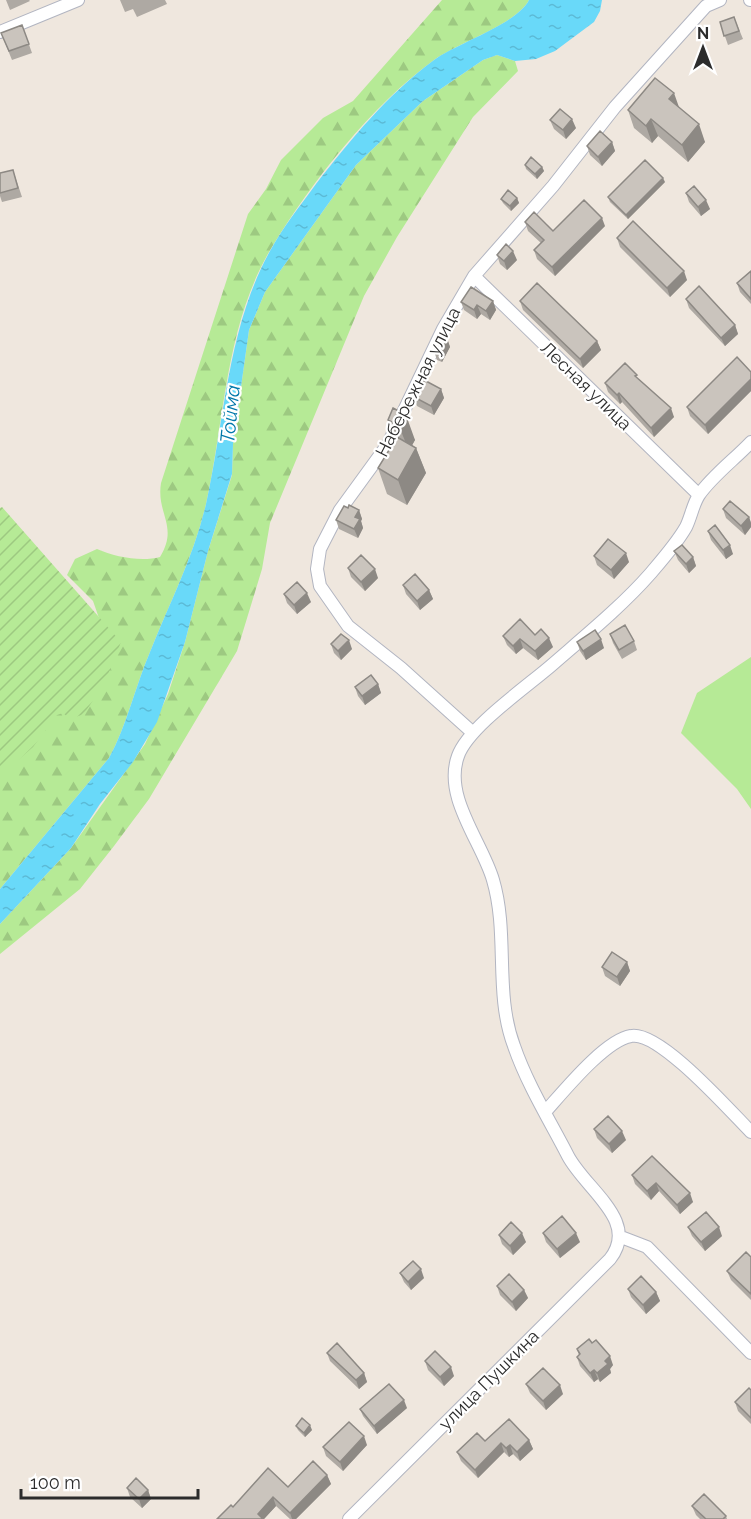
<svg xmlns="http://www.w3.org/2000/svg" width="751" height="1519" viewBox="0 0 751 1519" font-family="Raleway,sans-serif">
  <defs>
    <pattern id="forest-firs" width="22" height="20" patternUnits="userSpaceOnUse" patternTransform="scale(1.5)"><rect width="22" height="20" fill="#b6ea96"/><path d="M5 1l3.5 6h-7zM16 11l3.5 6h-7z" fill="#9dc981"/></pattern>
    <pattern id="garden-furrows" width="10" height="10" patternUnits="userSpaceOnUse" patternTransform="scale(1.5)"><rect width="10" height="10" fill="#b6ea96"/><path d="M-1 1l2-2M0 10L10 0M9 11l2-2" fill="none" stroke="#9dc981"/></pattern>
    <pattern id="water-ripples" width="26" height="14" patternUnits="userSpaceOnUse" patternTransform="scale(1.5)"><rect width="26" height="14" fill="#69d9f9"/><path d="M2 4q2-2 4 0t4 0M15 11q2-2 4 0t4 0" fill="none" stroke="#5bbad6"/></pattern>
  </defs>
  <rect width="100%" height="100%" fill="#efe7de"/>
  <path fill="#b6ea96" d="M751 657V809L737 789 681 733 697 693Z"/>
  <path fill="url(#forest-firs)" d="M442 0H529C517 24 458 43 434 60 371 106 313 180 272 247 225 324 225 419 206 504 194 556 169 604 150 652 135 687 127 725 109 758L0 889V644L100 621 93 601 67 575 75 559 97 549C115 557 141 562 160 557 179 526 156 514 161 483L248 214 266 189 281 160 323 118 353 101Z
    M497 55 515 61 518 71 473 117 397 237 364 296 270 523 262 569 237 651 149 799 114 846 80 889 0 954V924L71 848 145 744 168 694 185 642 208 551 232 475 233 444 249 330 265 292 356 165 423 101 483 60Z"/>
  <path fill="url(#garden-furrows)" d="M2 507 121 642 105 682 84 714 70 719 63 713 57 715 33 747 0 776V508Z"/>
  <path fill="url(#water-ripples)" d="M529 0H602L600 11 594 22 555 51 536 59 515 61 497 55 483 60 423 101 356 165 265 292 249 330 233 444 232 474 208 551 185 642 157 722 133 762 100 804 71 848 0 924V889L109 758C127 725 135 687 150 652 169 604 194 556 206 504 225 419 227 329 270 251 283 227 300 206 316 184 351 139 388 94 434 60 457 43 517 24 529 0Z"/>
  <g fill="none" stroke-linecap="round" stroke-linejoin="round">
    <g stroke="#b2b5c1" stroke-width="14">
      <path id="minor" d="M750 0H751
        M0 32 78 0
        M474 276 699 495
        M472 732 401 668 348 626 320 586 317 569 320 549 340 510 388 444 443 329 474 276 553 186 615 107 706 6 720 0
        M545 1112C563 1092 605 1040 631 1036 659 1030 730 1111 751 1132
        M621 1237 647 1247 751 1353
        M349 1519 610 1259C640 1221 586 1190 568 1156 550 1121 527 1084 514 1046 494 993 509 934 493 880 482 842 443 797 458 756 468 727 528 686 553 664 584 637 623 605 650 574 662 560 677 543 686 527 691 517 693 504 699 495 712 476 735 459 751 442"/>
    </g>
    <use href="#minor" stroke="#fff" stroke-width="12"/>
  </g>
  <path fill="#aea9a3" d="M6 0H29L30 1 10 10Z
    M120 0H165L167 4 137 17 133 9 125 12Z
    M734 17 743 39 728 45 720 22Z
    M22 25 32 53 12 60 1 33Z
    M679 107 705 142 688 162 658 136 652 143 634 128 628 110Z
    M550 120 576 128 566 139 554 129Z
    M612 142 615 151 602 166 590 155 587 146Z
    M525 165 542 167 544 171 537 179 526 169Z
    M13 170 22 197 2 202 0 196V173Z
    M665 182 628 219 610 202 608 197Z
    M686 193 710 209 701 216 689 202Z
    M517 198 519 203 511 211 503 203 501 199Z
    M525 222 553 231 605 226 555 276 537 259 534 250 541 243 528 231Z
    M617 238 687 280 670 297 620 247Z
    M497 255 517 260 507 270 500 264Z
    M751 271V304L740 292 737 283Z
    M686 299 735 325 738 334 725 346 689 308Z
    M493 301 496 310 490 320 481 314 477 319 464 310 461 302Z
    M520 301 597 341 601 350 583 368 523 310Z
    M447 338 450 347 442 362 437 360 434 351Z
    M751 372V391L708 434 690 416 687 407Z
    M639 379 674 417 654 437 622 402 620 404 608 392 605 383Z
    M441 389 444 398 434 415 417 406 414 397Z
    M393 408 415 440 412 445 416 448 426 473 407 505 387 494 378 468 395 440 388 420Z
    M348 508 359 510 362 519 361 521 363 528 358 538 339 529 336 520Z
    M723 509 749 517 751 523V527L745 535 726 518Z
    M708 531 733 554 726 559 711 540Z
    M674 551 693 557 696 566 689 573 678 560Z
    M594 556 629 562 614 579 597 565Z
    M348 568 378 578 365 591 351 577Z
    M403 585 429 590 433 599 420 610 406 594Z
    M284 594 311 602 297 614 287 603Z
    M610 634 634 641 637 650 622 659 613 643Z
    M535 635 553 647 538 660 523 648 516 654 507 645 503 636Z
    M577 642 604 648 586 660 580 651Z
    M331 644 352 649 341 660 334 653Z
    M378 684 381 693 365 705 358 696 355 687Z
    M627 962 630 971 620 986 605 976 602 967Z
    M594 1129 626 1140 612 1153 597 1138Z
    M652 1156 693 1202 680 1214 659 1191 651 1200 635 1184 632 1175Z
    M688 1227 722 1236 705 1251 692 1236Z
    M543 1233 580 1242 560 1258 546 1242Z
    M499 1235 526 1242 513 1255 502 1244Z
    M751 1257V1300L731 1280 727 1271Z
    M400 1273 424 1278 411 1290 404 1282Z
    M497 1286 524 1290 528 1298 516 1311 500 1295Z
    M628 1289 656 1292 660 1301 646 1314 631 1297Z
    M577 1349 613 1365 610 1369 611 1373 600 1382 598 1379 594 1382 580 1366 577 1357 579 1355Z
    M327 1353 364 1373 367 1382 359 1389 330 1361Z
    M425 1361 454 1376 444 1386 428 1370Z
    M526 1384 563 1394 546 1410 530 1393Z
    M751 1390V1424L738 1411 735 1402Z
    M407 1408 377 1434 363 1416 360 1409Z
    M296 1426 312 1430 305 1437 298 1430Z
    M529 1440 533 1449 520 1461 513 1454 509 1457 504 1452 478 1478 461 1461 457 1452 485 1441Z
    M367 1445 343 1471 326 1456 323 1447Z
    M327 1475 331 1484 296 1519H290L276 1506 264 1519H217L233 1507 288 1487Z
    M127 1488 148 1490 151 1499 142 1508 130 1497Z
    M692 1506 726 1516 727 1519H700L696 1515Z"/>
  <path fill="#8d8984" d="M674 93 680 110 669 99Z
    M572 119 576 128 566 139 563 130Z
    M651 119 658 136 652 143 646 126Z
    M699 124 705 142 688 162 682 145Z
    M612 142 615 151 602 166 598 157Z
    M542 167 544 171 537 179 535 174Z
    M663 178 665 182 628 219 626 215Z
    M517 198 519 203 511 211 510 206Z
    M706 200 710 209 701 216 698 207Z
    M602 218 605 226 555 276 552 267Z
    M513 251 517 260 507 270 504 261Z
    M684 271 687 280 670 297 667 288Z
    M493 301 496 310 490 320 486 311Z
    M477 305 481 314 477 319 474 310Z
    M735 325 738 334 725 346 721 338Z
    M447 338 450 347 442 362 439 353Z
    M597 341 601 350 583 368 580 359Z
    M751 379V391L708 434 705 425Z
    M441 389 444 398 434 415 431 406Z
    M619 393 622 402 620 404 617 395Z
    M671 408 674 417 654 437 651 428Z
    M406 415 415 440 409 451 399 426Z
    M416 448 426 473 407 505 398 480Z
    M359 510 362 519 361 521 363 528 358 538 354 529 355 517Z
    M749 517 751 523V527L745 535 741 526Z
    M730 545 733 554 726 559 723 550Z
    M626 553 629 562 614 579 611 570Z
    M693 557 696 566 689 573 686 564Z
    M375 569 378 578 365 591 361 582Z
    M429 590 433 599 420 610 417 601Z
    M307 593 311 602 297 614 294 605Z
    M549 638 553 647 538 660 535 651Z
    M520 639 523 648 516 654 513 646Z
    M601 639 604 648 586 660 583 651Z
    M349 640 352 649 341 660 338 651Z
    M378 684 381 693 365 705 362 696Z
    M627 962 630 971 620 986 617 977Z
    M622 1131 626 1140 612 1153 609 1144Z
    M656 1183 659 1191 651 1200 647 1191Z
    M690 1193 693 1202 680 1214 677 1205Z
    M719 1227 722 1236 705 1251 701 1242Z
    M522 1233 526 1242 513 1255 510 1246Z
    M576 1233 580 1242 560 1258 557 1249Z
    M421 1269 424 1278 411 1290 408 1282Z
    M524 1290 528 1298 516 1311 512 1302Z
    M656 1292 660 1301 646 1314 643 1305Z
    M610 1356 613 1365 610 1369 611 1373 600 1382 597 1373 605 1361Z
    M451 1367 454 1376 444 1386 440 1377Z
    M594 1370 598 1379 594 1382 590 1373Z
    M364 1373 367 1382 359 1389 356 1380Z
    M560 1385 563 1394 546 1410 543 1401Z
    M404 1400 407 1408 377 1434 374 1426Z
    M310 1425 312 1430 305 1437 304 1433Z
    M364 1436 367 1445 343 1471 340 1462Z
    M529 1440 533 1449 520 1461 517 1452Z
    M501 1443 504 1452 478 1478 475 1470Z
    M510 1445 513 1454 509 1457 506 1448Z
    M327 1475 331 1484 296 1519H292L290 1513Z
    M148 1490 151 1499 142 1508 139 1499Z
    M273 1497 276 1506 264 1519H260L258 1514Z"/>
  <path fill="#cac4bd" stroke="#8d8984" stroke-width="1.5" d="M734 17 739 31 724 36 720 22Z
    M22 25 29 44 9 51 1 33Z
    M655 78 674 93 669 99 699 124 682 145 651 119 646 126 628 110Z
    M560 109 572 119 563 130 550 120Z
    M600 131 612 142 598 157 587 146Z
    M531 157 542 167 535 174 525 165Z
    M645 160 663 178 626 215 608 197Z
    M13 170 18 188 0 193V173Z
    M694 186 706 200 698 207 686 193Z
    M508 190 517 198 510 206 501 199Z
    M584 200 602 218 552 267 534 250 544 240 525 222 534 212 553 231Z
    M633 221 684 271 667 288 617 238Z
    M506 244 513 251 504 261 497 255Z
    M751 271V299L737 283Z
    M537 283 597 341 580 359 520 301Z
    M699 286 735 325 721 338 686 299Z
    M471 287 493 301 486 311 477 305 474 310 461 302Z
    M442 335 447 338 439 353 434 351Z
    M737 357 751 372V379L705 425 687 407Z
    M625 363 637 375 635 376 671 408 651 428 619 393 617 395 605 383Z
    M424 380 441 389 431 406 414 397Z
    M393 408 406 415 399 426 388 420Z
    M397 437 416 448 398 480 378 468Z
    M730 501 749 517 741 526 723 509Z
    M349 505 359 510 355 517 360 519 354 529 336 520 344 506 348 508Z
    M715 525 730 545 723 550 708 531Z
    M608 539 626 553 611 570 594 556Z
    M682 545 693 557 686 564 674 551Z
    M361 555 375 569 361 582 348 568Z
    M415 574 429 590 417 601 403 585Z
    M297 582 307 593 294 605 284 594Z
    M520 619 535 635 541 629 549 638 535 651 520 639 513 646 503 636Z
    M625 625 634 641 619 650 610 634Z
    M595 630 601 639 583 651 577 642Z
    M341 634 349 640 338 651 331 644Z
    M371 675 378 684 362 696 355 687Z
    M612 952 627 962 617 977 602 967Z
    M608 1116 622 1131 609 1144 594 1129Z
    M652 1156 690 1193 677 1205 656 1183 647 1191 632 1175Z
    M706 1212 719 1227 701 1242 688 1227Z
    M562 1216 576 1233 557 1249 543 1233Z
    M511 1222 522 1233 510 1246 499 1235Z
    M746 1252 751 1257V1294L727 1271Z
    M413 1261 421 1269 408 1282 400 1273Z
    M509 1274 524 1290 512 1302 497 1286Z
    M641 1276 656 1292 643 1305 628 1289Z
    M589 1339 592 1343 596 1340 610 1356 605 1361 608 1364 597 1373 594 1370 590 1373 577 1357 580 1354 577 1349Z
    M337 1343 364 1373 356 1380 327 1353Z
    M435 1351 451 1367 440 1377 425 1361Z
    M543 1368 560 1385 543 1401 526 1384Z
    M389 1384 404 1400 374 1426 360 1409Z
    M749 1388 751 1390V1418L735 1402Z
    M302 1418 310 1425 304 1433 296 1426Z
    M509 1419 529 1440 517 1452 510 1445 506 1448 501 1443 475 1470 457 1452 477 1433 485 1441Z
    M349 1422 364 1436 340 1462 323 1447Z
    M313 1461 327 1475 290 1513 273 1497 258 1514 263 1519H217L231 1505 233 1507 268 1468 288 1487Z
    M136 1478 148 1490 139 1499 127 1488Z
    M704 1494 726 1516 723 1519H706L692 1506Z"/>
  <g text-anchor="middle" stroke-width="4.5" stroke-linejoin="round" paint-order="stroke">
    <g font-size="18" fill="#2c2c2c" stroke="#fff">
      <text transform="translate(418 382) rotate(-63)" y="6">Набережная улица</text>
      <text transform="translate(586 386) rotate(44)" y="6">Лесная улица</text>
      <text transform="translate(489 1380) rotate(-45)" y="6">улица Пушкина</text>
    </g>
    <g font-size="20" font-style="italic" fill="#0278aa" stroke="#fff">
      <text transform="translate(230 414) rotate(-84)" y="7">Тойма</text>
    </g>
  </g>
  <g transform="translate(703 48)" stroke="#ffffff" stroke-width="4.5" paint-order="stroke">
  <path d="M0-4.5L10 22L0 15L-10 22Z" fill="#2c2c2c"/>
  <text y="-9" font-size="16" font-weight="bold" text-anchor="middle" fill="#2c2c2c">N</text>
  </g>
  <path d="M21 1489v9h177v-9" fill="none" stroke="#2c2c2c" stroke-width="3"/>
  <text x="30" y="1489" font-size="18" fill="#2c2c2c" stroke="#ffffff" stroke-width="4.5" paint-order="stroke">100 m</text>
</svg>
